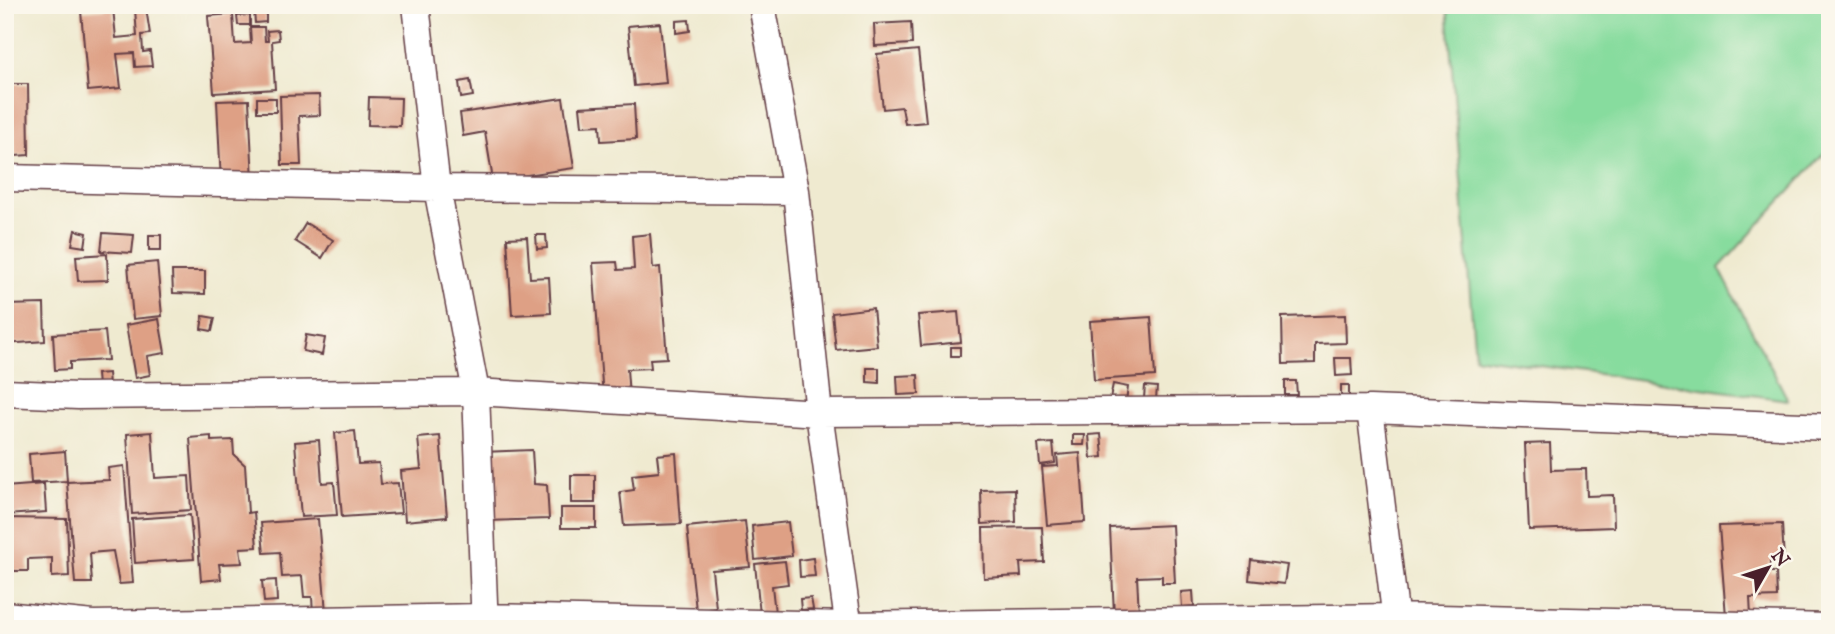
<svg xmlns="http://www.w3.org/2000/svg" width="1835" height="634" viewBox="0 0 1835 634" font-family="'IM FELL English',serif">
  <rect width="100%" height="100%" fill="#fbf7ec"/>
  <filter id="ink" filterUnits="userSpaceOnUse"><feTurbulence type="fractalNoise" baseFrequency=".0143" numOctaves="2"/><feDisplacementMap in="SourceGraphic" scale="14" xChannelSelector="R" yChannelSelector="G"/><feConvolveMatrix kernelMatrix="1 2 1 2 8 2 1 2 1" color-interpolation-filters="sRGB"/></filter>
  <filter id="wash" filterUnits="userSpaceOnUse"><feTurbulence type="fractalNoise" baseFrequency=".00686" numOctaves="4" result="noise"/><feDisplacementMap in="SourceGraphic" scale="28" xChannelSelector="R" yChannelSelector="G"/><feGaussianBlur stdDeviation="1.57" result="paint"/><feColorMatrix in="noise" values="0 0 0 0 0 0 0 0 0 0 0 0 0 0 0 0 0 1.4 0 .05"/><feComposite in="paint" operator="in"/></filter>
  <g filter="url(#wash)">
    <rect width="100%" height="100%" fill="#efead0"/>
    <path fill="#87dc9e" stroke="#687e64" stroke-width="2" d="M1447 5H1830V147L1719 268 1788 400 1475 357Z"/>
    <g id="blocks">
      <path fill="#dea085" d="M113 8 116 38 137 36 135 9 146 8 150 34 142 35 143 52 150 51 152 66 135 67 134 53 117 54 121 88 88 91 81 11Z
        M266 10V22L255 23 254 11Z
        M233 14 235 44 251 43 250 27H264L265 41H268L267 31 278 30 279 40 272 41 275 89 214 93 208 16Z
        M250 15V25H238L237 16Z
        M689 20 690 31 676 33V21Z
        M911 22 912 44 875 46 874 24Z
        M660 23 666 83 634 86 628 26Z
        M918 50 926 122 905 124 902 107 883 109 877 54Z
        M470 80 473 96 461 98 459 82Z
        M5 84H28L29 155 15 156 14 127H5Z
        M319 95 320 115 299 116 301 165H282L280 96Z
        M369 97 401 98 400 126 368 125Z
        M257 98H276V112H257Z
        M563 98 574 168 493 180 485 132 463 136 460 113Z
        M249 100 253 181 221 182 217 101Z
        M634 104 636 139 601 141 600 125 582 126 580 107Z
        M306 223 333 240 322 258 295 241Z
        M75 230 87 233 85 247 72 245Z
        M103 233 134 235 132 253 101 251Z
        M650 234 653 268 660 267 667 358 650 359 651 368 627 369 629 396 603 397 593 263 617 262 618 270 634 269 632 236Z
        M149 235H161V250H149Z
        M536 235H546L547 248 537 249Z
        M527 237 530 278 549 277 551 313 512 315 507 238Z
        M107 254 108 280 78 281 76 256Z
        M157 262 162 316 133 319 128 265Z
        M172 271H205V294L173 293Z
        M44 304 45 341 5 344V305Z
        M873 308 877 346 836 350 832 313Z
        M958 312 961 342 921 346 918 315Z
        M1345 315 1346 343 1315 344V363L1283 364 1282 317Z
        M203 316 215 318 212 331 201 329Z
        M1151 317 1155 376 1094 380 1090 321Z
        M159 319 165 353 147 356 150 375 135 378 126 325Z
        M105 331 108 360 70 362V369L55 370 53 334Z
        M306 335 325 338 322 355 303 351Z
        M951 347H960V356H951Z
        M1335 358H1351L1352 375 1336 376Z
        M867 368H879V383L867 382Z
        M108 373 109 385 98 386 97 374Z
        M918 375 919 394 898 395 897 376Z
        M1285 381H1296L1297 395H1285Z
        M1113 384 1128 387 1126 402 1110 399Z
        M1341 385H1349V396H1341Z
        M1145 386 1157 387 1156 399 1144 398Z
        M355 431 358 464 379 463 381 484 398 483 401 513 342 517 335 433Z
        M152 432 155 478 189 476 191 510 132 514 127 434Z
        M1101 434 1103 457 1091 458 1089 435Z
        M1073 435H1085L1084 445H1073Z
        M211 436V441L233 440 234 455 245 465 248 513 254 512 257 547 240 548 242 563 219 564 221 579 201 581 190 438Z
        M440 436 447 517 405 521 401 471 421 469 418 438Z
        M319 440 322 483 334 482 337 515 301 517 295 442Z
        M1053 443 1055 463 1040 465 1038 444Z
        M1550 443 1551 470 1586 469 1587 496 1613 495 1614 527 1529 530 1525 444Z
        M532 450 534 484 547 485 549 519 486 521 483 452Z
        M65 451 67 481 31 483 29 454Z
        M676 453 681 524 624 526 620 492 634 490 632 475 659 472 657 455Z
        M1080 453 1085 522 1047 525 1042 467 1058 466 1057 455Z
        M124 466 133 583 119 584 113 551 90 553 92 583H75L67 482 109 480 108 468Z
        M571 475H595V503H571Z
        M44 484 46 512 7 515 5 487Z
        M1015 489 1016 522 982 524 981 490Z
        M561 508H596V528H561Z
        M190 515 194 559 135 563 132 519Z
        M7 518 67 519 69 576 52 577V558L28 559V571H9L11 608H5V560H9Z
        M318 519 326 612 313 613 312 597H304L302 576 282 577 280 552 264 553 261 523Z
        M745 521 750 567 712 570 716 608 696 610 687 527Z
        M788 522 792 556 755 560 752 526Z
        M1782 524 1784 562H1770V572H1776L1777 597 1750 598 1751 616H1726L1719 526Z
        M1172 525 1175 583H1162V576L1137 577 1139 613 1114 614 1110 528Z
        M1042 527 1044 562 1020 563 1021 576 984 578 983 528Z
        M813 558 815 576 800 577 799 560Z
        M1251 560 1287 565 1284 584 1249 580Z
        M785 561 788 584 772 586 775 613 760 614 755 564Z
        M276 580 277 601 264 602 262 581Z
        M1193 591 1194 606 1182 607 1181 592Z
        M811 598 813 609 801 610 800 599Z"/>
    </g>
  </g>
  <g filter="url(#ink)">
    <use href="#blocks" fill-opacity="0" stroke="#633d44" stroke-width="2"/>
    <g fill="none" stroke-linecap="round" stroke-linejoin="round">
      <g stroke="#633d44" stroke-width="29">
        <path id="street" d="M416 5 437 188 476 392 819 413 849 629
          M762 5 796 191 819 413 1370 409 1830 427
          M5 178 437 188 796 191
          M5 393 78 396 476 392 485 629
          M1370 409 1397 629
          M5 615 93 624 484 617 849 625 1396 617 1830 627"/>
      </g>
      <use href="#street" stroke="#fff" stroke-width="26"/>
    </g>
  </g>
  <rect width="1835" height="634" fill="none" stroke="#fbf7ec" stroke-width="28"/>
  <g transform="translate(1768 568) rotate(51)" stroke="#fbf7ec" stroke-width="5" paint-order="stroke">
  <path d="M0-5L12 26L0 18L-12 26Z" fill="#4a1f2b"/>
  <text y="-10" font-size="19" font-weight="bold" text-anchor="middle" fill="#4a1f2b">N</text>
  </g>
</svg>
